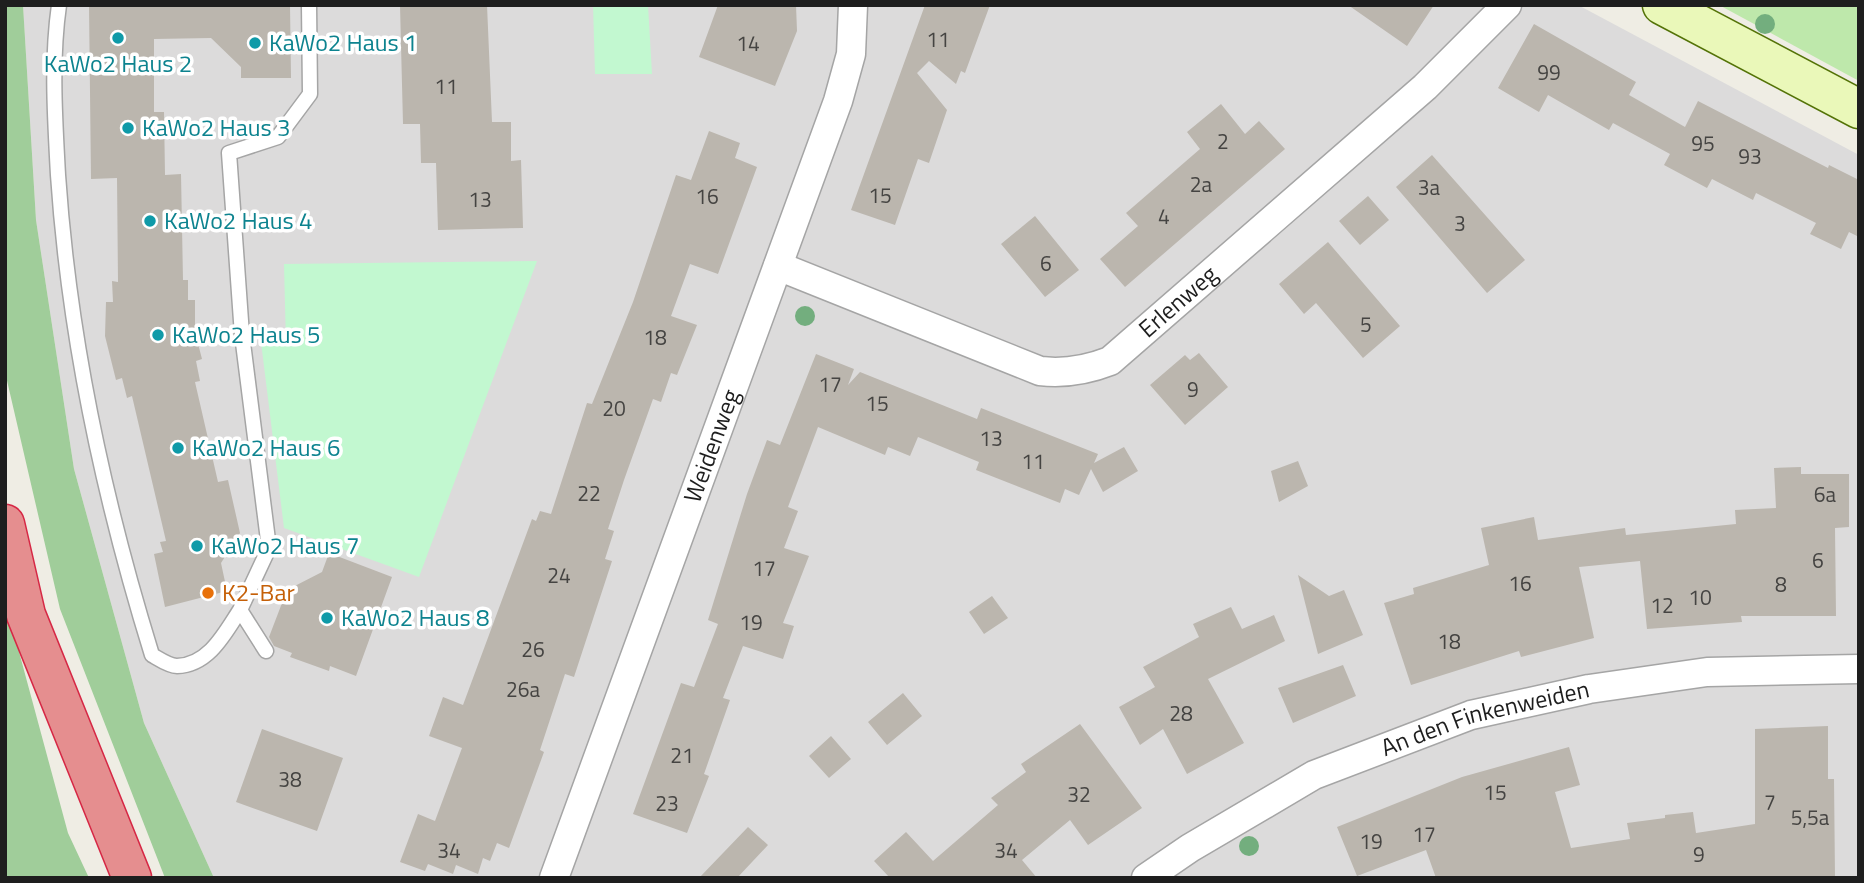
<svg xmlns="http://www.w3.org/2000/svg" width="1864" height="883" viewBox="0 0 1864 883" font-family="'Titillium Web',sans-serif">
  <rect width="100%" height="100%" fill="#efede4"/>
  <path fill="#dcdbdb" d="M23 5H1578L1859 155V878H214L144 723 74 469 36 220Z"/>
  <path fill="#bee8ab" d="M1719 5H1859V81Z"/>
  <path fill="#a0cd9a" d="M5 5H23L36 220 74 469 144 723 214 878H165L60 609 5 372Z
    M5 600 68 833 89 878H5Z"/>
  <path fill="#c2f8d0" d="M593 5H648L652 74H595Z
    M537 261 419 577 284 528 261 342 286 345 284 264Z"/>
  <path fill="#bbb6ae" d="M89 5H290L291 78H241V67L211 38 154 39V112H164L165 175 181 174 183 280H188V300H195V332L202 359 196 361 200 381 195 382 218 482 228 480 240 533 221 563 227 591 165 607 154 554 163 552 160 542 166 541 132 396 127 398 122 378 116 380 105 336 106 302H113L112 281 118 282 117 178 91 179Z
    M400 5H487L492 122H511V161L521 160 523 228 438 230 436 163H421L420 124H403Z
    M718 5H796L797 31 775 86 699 57Z
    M925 5H990L965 73 961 71 956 84 929 61 917 73 947 110 929 163 918 159 895 225 851 210Z
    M1348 5H1434L1407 46Z
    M1534 24 1636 82 1629 95 1685 127 1698 101 1828 168 1829 165 1859 180V237L1849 232 1841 249 1810 234 1816 223 1756 193 1753 200 1712 179 1707 188 1664 165 1670 154 1613 123 1609 130 1548 95 1539 112 1498 88Z
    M1221 104 1245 134 1259 121 1285 149 1125 287 1100 259 1138 226 1126 213 1200 149 1187 132Z
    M709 131 740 143 735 158 757 167 718 274 690 264 671 316 697 325 677 375 671 373 661 402 653 399 624 480 608 529 614 531 605 559 612 561 574 677 565 674 540 750 544 752 509 848 497 843 490 861 483 858 478 874 456 865 453 874 428 864 425 871 400 862 418 814 435 821 462 748 429 736 443 697 463 705 532 519 536 521 540 511 551 514 587 403 592 404 633 302 676 175 691 180Z
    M1432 155 1525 260 1487 293 1396 187Z
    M1368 196 1389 220 1360 245 1339 221Z
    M1035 216 1079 270 1045 297 1001 244Z
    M1328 242 1400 326 1363 358 1316 303 1304 314 1279 284Z
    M1199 353 1228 387 1185 425 1150 385 1185 355 1190 360Z
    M816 354 854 369 848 385 860 372 977 419 981 408 1098 454 1094 463 1124 447 1138 471 1103 492 1091 469 1079 495 1065 489 1060 503 976 470 979 462 918 437 910 456 888 447 885 455 818 427 788 507 798 511 784 548 809 556 783 623 794 626 783 659 743 646 723 698 730 700 704 774 709 776 687 833 633 814 681 683 694 687 718 624 708 620 747 494 767 440 780 445Z
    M1298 461 1308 486 1279 502 1271 471Z
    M1801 467V474H1849V527L1835 528 1836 616H1741L1742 622 1647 629 1640 561 1579 567 1594 638 1521 657 1519 651 1411 685 1384 603 1414 594 1413 588 1489 565 1481 528 1534 517 1538 540 1625 528 1626 535 1736 524 1735 510 1776 508 1774 468Z
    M329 553 392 577 356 676 330 666 329 671 290 657 292 653 274 646 269 637 287 590 322 572Z
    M1298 575 1329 596 1344 590 1363 635 1318 654Z
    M992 596 1008 618 984 634 969 612Z
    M1231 607 1242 629 1274 615 1285 641 1208 679 1244 743 1187 774 1163 729 1140 745 1119 707 1155 687 1143 667 1199 637 1193 624Z
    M1343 665 1356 696 1293 723 1278 688Z
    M903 693 922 716 887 745 868 722Z
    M1080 724 1142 808 1088 845 1070 820 1022 860 1037 878H890L874 861 906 832 933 861 998 805 991 798 1026 772 1021 764Z
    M1828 726V779H1834L1835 878H1436L1426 850 1357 876 1337 827 1462 777 1569 747 1580 785 1555 792 1571 848 1630 839 1627 823 1665 818V815L1693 812 1696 833 1755 824V729Z
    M262 729 343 758 317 831 236 802Z
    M831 736 851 759 829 778 809 756Z
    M748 827 768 845 737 878H699Z"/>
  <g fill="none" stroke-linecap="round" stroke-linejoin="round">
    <g stroke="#a5a5a5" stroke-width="17">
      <path id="lane" d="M59 5C51 61 55 119 58 175 69 337 104 500 152 655 159 659 169 666 177 666 209 665 225 633 240 610
        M266 651 240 610 269 548 242 335 229 153 278 137 310 94 309 5"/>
    </g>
    <g stroke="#a5a5a5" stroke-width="31">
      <g id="street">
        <path id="s1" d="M778 266 1040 371C1065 374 1087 370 1110 361L1425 87 1507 5"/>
        <path id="s2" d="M554 878 838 101 851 54 853 5"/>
        <path id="s3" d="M1146 878 1190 848 1314 775 1471 715 1589 689 1707 672 1859 669"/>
      </g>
    </g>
    <g stroke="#547307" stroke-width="41">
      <path id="secondary" d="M1662 5 1859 109"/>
    </g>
    <g stroke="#d62845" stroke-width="41">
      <path id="highway" d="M5 524 26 615 132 878"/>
    </g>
    <use href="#lane" stroke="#fff" stroke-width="14"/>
    <use href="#street" stroke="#fff" stroke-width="28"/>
    <use href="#secondary" stroke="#eaf8b9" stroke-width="38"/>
    <use href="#highway" stroke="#e58e8f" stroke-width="38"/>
  </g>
  <g fill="#73ae7e">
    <circle cx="1765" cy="24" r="10"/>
    <circle cx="805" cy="316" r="10"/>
    <circle cx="1249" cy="846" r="10"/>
  </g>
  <g fill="#0f9aa8" stroke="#fff" stroke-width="2.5">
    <circle cx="118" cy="38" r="7"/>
    <circle cx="255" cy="43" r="7"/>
    <circle cx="128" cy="128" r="7"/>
    <circle cx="150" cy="221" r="7"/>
    <circle cx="158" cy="335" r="7"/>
    <circle cx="178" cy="448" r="7"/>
    <circle cx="197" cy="546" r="7"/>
    <circle cx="327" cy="618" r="7"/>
  </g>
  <circle fill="#e8710a" stroke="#fff" stroke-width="2.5" cx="208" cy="593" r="7"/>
  <g text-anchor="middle" stroke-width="7" stroke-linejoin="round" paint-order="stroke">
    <g font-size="21" fill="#454442">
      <text x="938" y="47">11</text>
      <text x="748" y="51">14</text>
      <text x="1549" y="80">99</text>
      <text x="446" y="94">11</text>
      <text x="1223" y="149">2</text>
      <text x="1703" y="151">95</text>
      <text x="1750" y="164">93</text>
      <text x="1201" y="192">2a</text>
      <text x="1429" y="195">3a</text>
      <text x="880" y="203">15</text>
      <text x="707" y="204">16</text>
      <text x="480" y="207">13</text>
      <text x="1164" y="224">4</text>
      <text x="1460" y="231">3</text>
      <text x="1046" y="271">6</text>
      <text x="1366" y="332">5</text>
      <text x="655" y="345">18</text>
      <text x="830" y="392">17</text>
      <text x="1193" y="397">9</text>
      <text x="877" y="411">15</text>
      <text x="614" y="416">20</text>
      <text x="991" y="446">13</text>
      <text x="1033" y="469">11</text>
      <text x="589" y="501">22</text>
      <text x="1825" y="502">6a</text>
      <text x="1818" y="568">6</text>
      <text x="764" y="576">17</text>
      <text x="559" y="583">24</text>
      <text x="1520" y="591">16</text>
      <text x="1781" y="592">8</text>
      <text x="1700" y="605">10</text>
      <text x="1662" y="613">12</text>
      <text x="751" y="630">19</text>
      <text x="1449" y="649">18</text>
      <text x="533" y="657">26</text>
      <text x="523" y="697">26a</text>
      <text x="1181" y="721">28</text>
      <text x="682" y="763">21</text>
      <text x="290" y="787">38</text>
      <text x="1495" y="800">15</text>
      <text x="1079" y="802">32</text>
      <text x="1770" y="810">7</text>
      <text x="667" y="811">23</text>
      <text x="1810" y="825">5,5a</text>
      <text x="1424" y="842">17</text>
      <text x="1371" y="849">19</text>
      <text x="449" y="858">34</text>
      <text x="1006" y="858">34</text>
      <text x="1699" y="862">9</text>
    </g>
    <g font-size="24" fill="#0d838f" stroke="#fff" text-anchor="start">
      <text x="269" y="51">KaWo2 Haus 1</text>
      <text x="118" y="72" text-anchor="middle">KaWo2 Haus 2</text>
      <text x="142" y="136">KaWo2 Haus 3</text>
      <text x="164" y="229">KaWo2 Haus 4</text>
      <text x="172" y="343">KaWo2 Haus 5</text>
      <text x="192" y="456">KaWo2 Haus 6</text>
      <text x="211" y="554">KaWo2 Haus 7</text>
      <text x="341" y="626">KaWo2 Haus 8</text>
    </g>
    <g font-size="24" fill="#1e1e1e" stroke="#fff">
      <text dy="8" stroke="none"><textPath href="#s1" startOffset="444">Erlenweg</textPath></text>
      <text dy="8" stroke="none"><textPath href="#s2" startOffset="460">Weidenweg</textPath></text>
      <text dy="8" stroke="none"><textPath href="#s3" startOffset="378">An den Finkenweiden</textPath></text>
    </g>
    <g font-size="24" fill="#c56008" stroke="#fff" text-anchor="start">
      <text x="222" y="601">K2-Bar</text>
    </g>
  </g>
  <rect width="1864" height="883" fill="none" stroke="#1e1e1e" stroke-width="14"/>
</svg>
